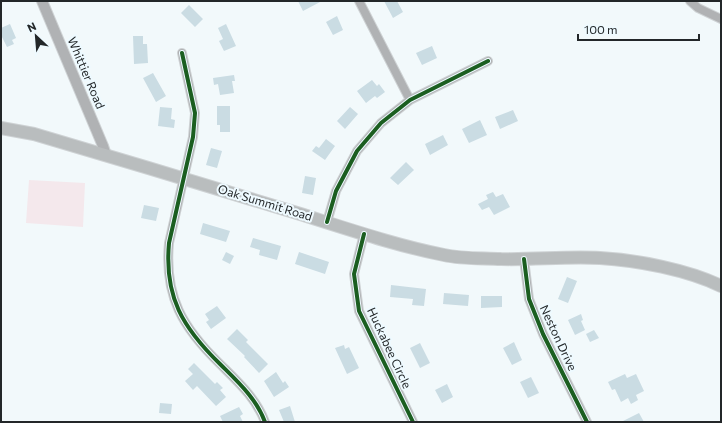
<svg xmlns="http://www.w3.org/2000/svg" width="722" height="423" viewBox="0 0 722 423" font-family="Commissioner,sans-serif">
  <rect width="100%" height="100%" fill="#f2f9fb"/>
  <path fill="#f4e8ec" d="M29 180 85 183 83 227 26 223Z"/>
  <path fill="#cadce3" d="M298 1H322L303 11Z
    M384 1H397L403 12 393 18Z
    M189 5 203 19 195 27 181 13Z
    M337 16 343 30 333 35 326 22Z
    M10 24 16 38 12 40 14 44 7 47 1 35V28Z
    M226 24 236 46 224 51 219 41 223 39 218 28Z
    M133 36H143V44H147L148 63 134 64Z
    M432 46 437 58 422 65 416 53Z
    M153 73 166 96 156 102 143 78Z
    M234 75 235 81H232L234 93 220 95 218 84 214 85 213 78Z
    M372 80 377 86 379 84 385 92 377 98 375 96 366 103 357 91Z
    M217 106H230V132H220V125H217Z
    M160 107 172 108 171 119 175 120 174 128 158 126Z
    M350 107 358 114 345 129 337 121Z
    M513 110 518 121 500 129 495 117Z
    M480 120 487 135 469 143 462 129Z
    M443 135 448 145 430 155 425 144Z
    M326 139 335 146 325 160 312 151 316 146 319 148Z
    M211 148 222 151 217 168 206 165Z
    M406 162 414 170 398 185 390 178Z
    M305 176 316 178 313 195 302 193Z
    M493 192 496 197 503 194 510 207 494 215 489 207 482 210 478 204 488 199 486 195Z
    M144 205 159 208 156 221 141 218Z
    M203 223 230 231 226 242 200 234Z
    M253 238 281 246 277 260 259 255 260 250 250 247Z
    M226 252 234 256 230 264 222 260Z
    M299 252 329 262 325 274 295 264Z
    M567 277 577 281 568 303 558 299Z
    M391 285 426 289 424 306 412 305 413 299 390 297Z
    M444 293 469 295 468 306 443 304Z
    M481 296H502V307L481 308Z
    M217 306 226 318 211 329 206 322 209 320 205 314Z
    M581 314 583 320 581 321 585 330 575 335 568 320Z
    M237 329 248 340 246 342 268 364 259 373 244 357 245 356 227 339Z
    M594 330 599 338 590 342 586 334Z
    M514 342 522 360 512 365 503 348Z
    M420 343 430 363 420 368 410 348Z
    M344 345 345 349 349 347 359 368 347 374 335 348Z
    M194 363 215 384 217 382 223 388 220 390 226 397 216 406 197 386 193 390 185 381 193 374 188 369Z
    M276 372 283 383 285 381 289 387 274 397 264 381Z
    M625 374 627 378 636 374 644 391 636 395 638 400 631 404 628 398 621 402 615 389 612 390 608 382Z
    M531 377 539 393 528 398 520 382Z
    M447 384 453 397 442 403 435 390Z
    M160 403 172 404 171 414 159 413Z
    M290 406 295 422H284L279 410Z
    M239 407 243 414 240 416 243 422H223L220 416Z
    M639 413 644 422H621Z"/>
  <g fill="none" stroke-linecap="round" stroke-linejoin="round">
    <g stroke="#ced2d4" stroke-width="10">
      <path id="minor" d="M359 1 410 100
        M690 1 698 8 721 19
        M182 53 195 113 193 137 169 243C164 297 183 328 220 364 238 382 256 398 265 422
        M327 222 336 191 357 151 381 123 410 100 488 61
        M364 234 354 274 359 311 413 422
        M524 259 529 299 543 334 587 422"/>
    </g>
    <g stroke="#ced2d4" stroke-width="12">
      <path id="tertiary" d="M42 1 103 146 106 155"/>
    </g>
    <g stroke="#ced2d4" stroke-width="14">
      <path id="secondary" d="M1 128 34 134C122 160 209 186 297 213 345 228 394 245 444 255 462 259 482 258 501 259 534 260 567 256 600 258 637 260 688 270 721 286"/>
    </g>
    <use href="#minor" stroke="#b0b2b4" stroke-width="8"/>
    <use href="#tertiary" stroke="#b0b2b4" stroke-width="10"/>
    <use href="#secondary" stroke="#b9bdbe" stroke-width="12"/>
    <g stroke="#eefaff" stroke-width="6">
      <path id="cycleway" d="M182 53 195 113 193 137 169 243C164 297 183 328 220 364 238 382 256 398 265 422
        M327 222 336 191 357 151 381 123 410 100 488 61
        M364 234 354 274 359 311 413 422
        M524 259 529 299 543 334 587 422"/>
    </g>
    <use href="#cycleway" stroke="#1b5e20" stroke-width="4"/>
  </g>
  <g text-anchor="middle" stroke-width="4" stroke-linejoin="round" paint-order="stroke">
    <g font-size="12" fill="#232729" stroke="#eefaff">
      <text transform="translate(86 73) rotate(67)" y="4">Whittier Road</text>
      <text transform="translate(265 203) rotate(17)" y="4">Oak Summit Road</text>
      <text transform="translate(558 338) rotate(65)" y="4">Neston Drive</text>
      <text transform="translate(389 348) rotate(65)" y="4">Huckabee Circle</text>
    </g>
  </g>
  <rect width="722" height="423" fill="none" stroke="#232729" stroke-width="4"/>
  <g transform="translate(36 36) rotate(334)" stroke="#eefaff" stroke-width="3" paint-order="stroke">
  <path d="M0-3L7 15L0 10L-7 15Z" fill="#232729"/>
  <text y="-6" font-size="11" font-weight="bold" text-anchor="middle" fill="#232729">N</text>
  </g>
  <path d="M578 34v6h121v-6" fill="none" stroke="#232729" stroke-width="2"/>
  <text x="584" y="34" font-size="12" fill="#232729" stroke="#eefaff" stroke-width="3" paint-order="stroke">100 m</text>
</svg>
